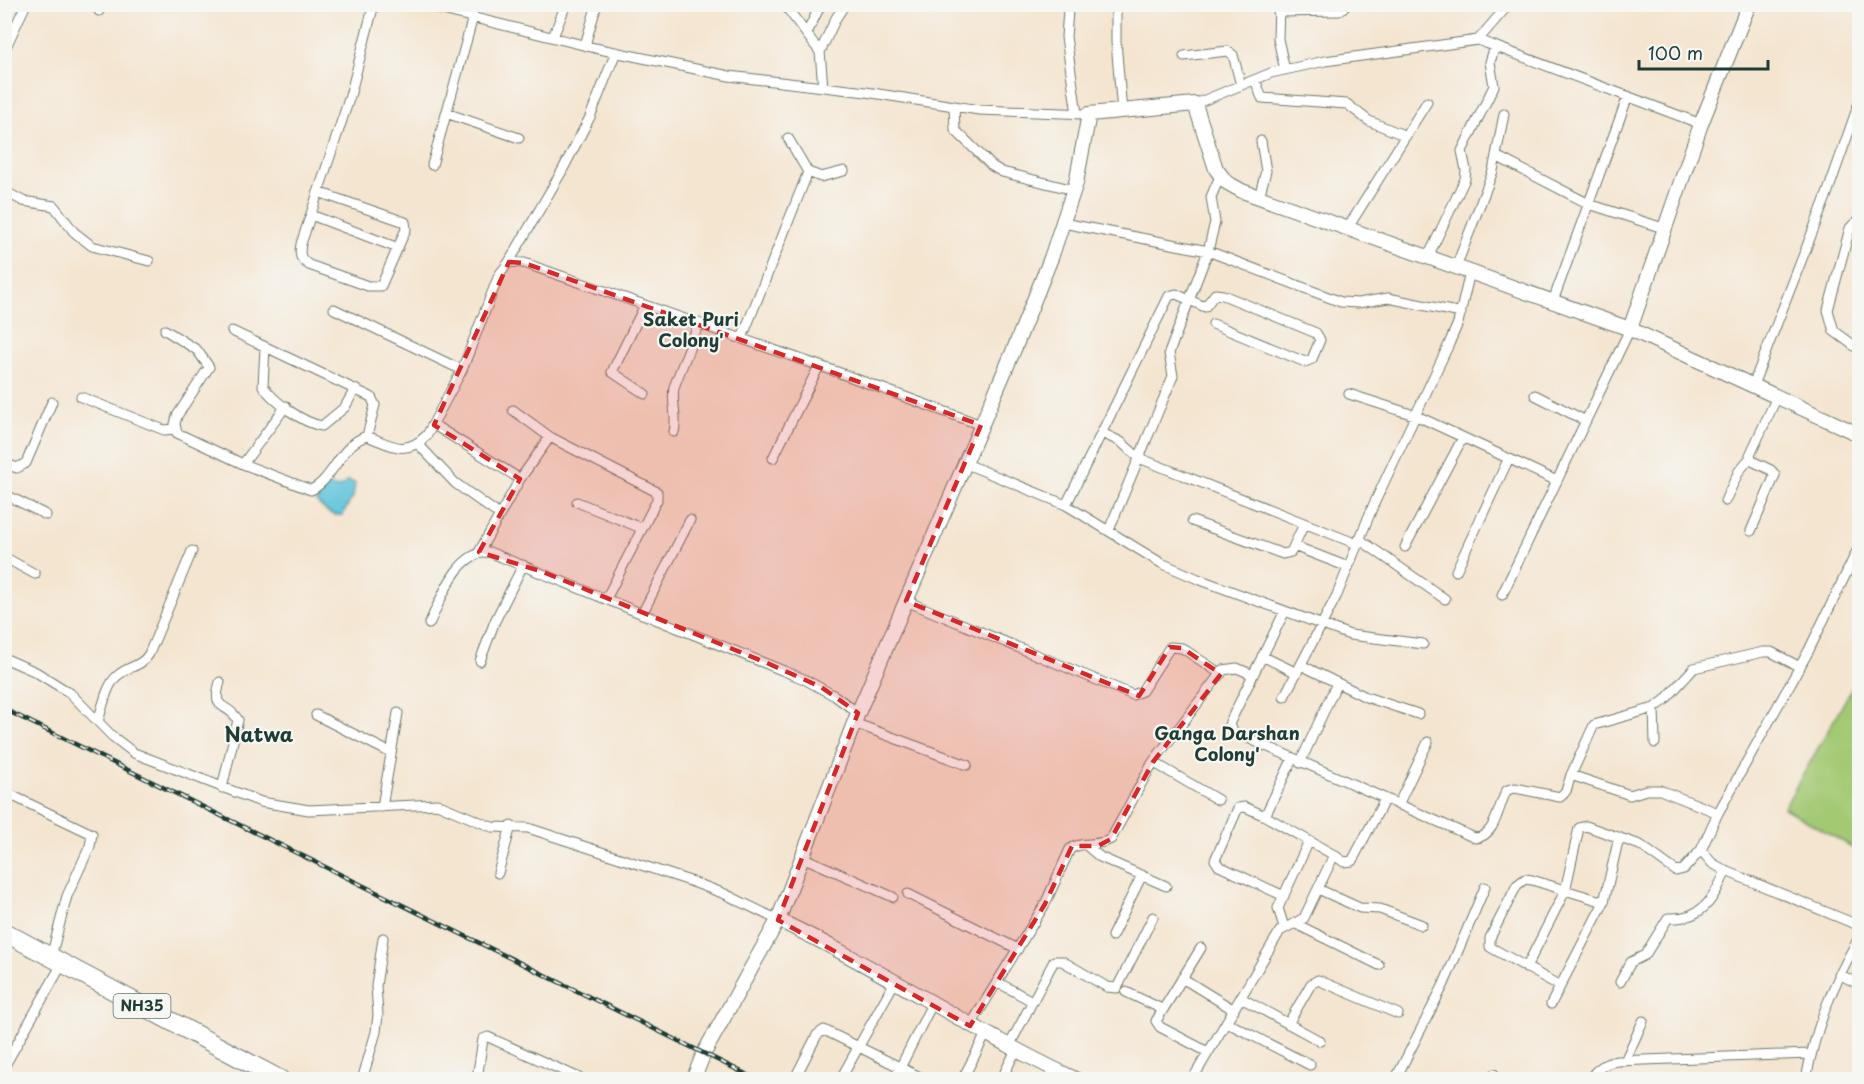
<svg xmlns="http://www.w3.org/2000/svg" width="1864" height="1084" viewBox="0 0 1864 1084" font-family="'Playpen Sans',sans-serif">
  <rect width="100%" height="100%" fill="#f6f6f2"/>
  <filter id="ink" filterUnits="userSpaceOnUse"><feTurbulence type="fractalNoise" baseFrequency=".0167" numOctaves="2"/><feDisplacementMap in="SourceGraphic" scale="12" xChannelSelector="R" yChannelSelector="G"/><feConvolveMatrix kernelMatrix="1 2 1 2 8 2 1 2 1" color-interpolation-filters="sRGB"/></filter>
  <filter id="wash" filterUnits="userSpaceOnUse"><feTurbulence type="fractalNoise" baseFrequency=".008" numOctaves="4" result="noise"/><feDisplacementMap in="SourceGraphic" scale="24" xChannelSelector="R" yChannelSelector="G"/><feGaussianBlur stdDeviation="1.35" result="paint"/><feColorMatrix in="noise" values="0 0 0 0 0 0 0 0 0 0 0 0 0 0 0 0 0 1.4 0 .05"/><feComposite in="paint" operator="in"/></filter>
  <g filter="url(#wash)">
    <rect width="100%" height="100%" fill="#f4e5d0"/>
    <path fill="#a3c973" stroke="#618354" stroke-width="1.5" d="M1859 676V851L1784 808Z"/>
    <path fill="#5cc2da" stroke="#3e8087" stroke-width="1.5" d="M348 481 355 483 353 497 342 515C331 517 323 509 316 501L326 485 339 488Z"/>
  </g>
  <g filter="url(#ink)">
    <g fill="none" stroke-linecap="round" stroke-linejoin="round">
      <g stroke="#6a786b" stroke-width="11">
        <path id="street" d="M419 4 595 48 729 76 866 92 979 110 1089 114
          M784 4 820 52 823 87
          M1116 4V42L1122 112
          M1279 4 1278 39 1285 70
          M1068 10 1066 37 1077 114
          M99 11 101 4
          M1278 12 1339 11 1348 4
          M807 33 821 4
          M553 37 566 4
          M1478 40 1701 124
          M585 45 597 4
          M4 51 26 4
          M820 52 836 18 845 4
          M1184 56 1228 51 1233 55 1241 85
          M1255 80 1262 98 1347 104 1369 121 1406 136
          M1195 104 1271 73 1325 61 1478 40 1509 4
          M954 107 955 130 992 166 1002 172 1074 190
          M446 113 519 138
          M1496 156 1589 204 1666 229
          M432 165 473 17
          M808 172 821 177 844 171
          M4 191 23 201 54 206 74 232 92 246 149 261
          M318 192 405 222 406 229 381 286H368L309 265C300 259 299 255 301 244L350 96 374 4
          M1259 197 1266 171 1261 141
          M311 215 398 248
          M1063 223 1208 251 1341 302 1358 303 1388 298 1461 313
          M1860 224 1855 223 1850 228 1828 310 1834 331 1860 350
          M1347 229 1427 102
          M1428 257 1465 179 1466 170 1462 151 1494 86 1490 62 1495 46
          M509 262 562 171 590 117 616 52
          M1456 267 1493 171 1504 114
          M1553 301 1628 96
          M645 305 612 372 645 394
          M334 309 462 370
          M165 330 197 350 209 367 177 416 175 424 177 433 243 464 311 490C334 479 340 444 367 436 391 445 405 457 427 435L462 370 499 275 509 262 524 263 840 373 981 425
          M232 331 371 397 375 405 367 436
          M742 338 808 172 788 138
          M265 347 263 386C274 402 303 423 322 426L345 407 355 389
          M1753 385 1826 197 1860 100
          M1349 394 1417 416 1557 481
          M1535 395 1586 421
          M81 397 164 430 175 429
          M513 410 550 437 657 492V500L606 599
          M434 425 520 479
          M674 432C678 416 671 403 674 387L699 323
          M1102 433 1121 442 1139 458 1357 544
          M418 444 455 483 494 511
          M773 458 819 366
          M4 463 17 468 26 463 52 402
          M964 463 1066 505 1161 563 1198 579 1350 635 1423 644
          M243 464 286 406
          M4 494 46 515
          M1725 501 1739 471 1750 458
          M577 502 641 528
          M1066 505 1169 296 1176 294 1205 307 1215 294 1223 295 1316 333 1320 340 1312 359 1305 362 1213 324
          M1192 521 1283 554 1291 552 1304 524
          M1109 530 1173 376 1169 353 1208 251 1215 222 1211 197 1220 176
          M1751 531 1775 475 1771 470 1752 461 1750 455 1777 397
          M1359 539 1445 599
          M1860 545 1808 652 1718 813 1701 850 1712 863 1726 871 1860 926
          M1294 546 1348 567
          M1405 547 1462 439
          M479 552 520 479 550 437
          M4 557 35 574
          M1456 571 1508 460
          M1502 595 1630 329
          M906 601 1133 695 1142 691 1170 647 1182 648 1221 674
          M642 614 690 520
          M429 624C441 600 456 552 489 552L804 679 835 696 858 713
          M1262 656 1297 673
          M4 658 36 672 70 693 112 736 134 753 261 802 309 810 437 804 492 827 528 828 690 881 725 894 778 920
          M480 661 495 621 523 565
          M1301 665 1366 697 1418 714
          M1253 675 1230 722 1229 726 1234 732 1475 838C1496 837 1498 805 1507 790L1515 788 1560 797 1566 791 1571 775
          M220 682C211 713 227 701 238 720L222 788
          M1284 697 1337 595 1373 506 1449 344 1458 323 1470 272
          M1654 708 1655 743
          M316 715 391 753
          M98 721C103 707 106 686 117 676 128 666 141 667 149 654L192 551
          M854 723 967 765
          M1153 762 1218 800
          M1300 763 1337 683
          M13 796 92 834 90 846 67 896 51 957
          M1398 805 1428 742
          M382 807 398 713
          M1718 813 1660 790H1646L1630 795 1571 775 1594 725 1654 708 1664 701 1694 668 1763 652H1771L1800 667
          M1265 816 1245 807 1238 808 1215 860 1219 866 1284 896
          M1087 846 1100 857 1166 886
          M1334 855 1344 862 1352 861 1385 799
          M802 857 893 897
          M498 873 511 826
          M1318 889 1360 908 1380 909 1422 925
          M908 894 1018 949
          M1296 924 1379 965
          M1284 927 1278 908 1309 841
          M1112 936 1142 875
          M1201 948 1156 1021 1160 1027 1208 1052
          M1526 968 1565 891 1579 828 1586 826 1640 845 1676 871 1684 869 1701 850
          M1839 974 1860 985
          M1182 978 1234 1010
          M997 982 1032 1001
          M1620 982 1631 962 1645 955 1668 918C1703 920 1713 899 1726 871
          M1560 986 1490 947V938L1517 885 1525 879 1532 880 1604 902
          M1126 992 1162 1009
          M1241 998 1320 1041
          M1551 1004 1604 902 1619 837
          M1226 1022 1310 1065
          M1288 1024 1311 984 1318 980 1398 1014
          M970 1026 1045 904 1070 849C1080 841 1098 847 1111 839L1153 762 1223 670 1237 668 1253 675 1285 611
          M1009 1046 1054 961H1062L1107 987 1117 988 1153 917
          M1625 1061 1643 1021
          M4 1067 58 971
          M795 1078 817 1035 824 1030 922 1078
          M362 1080 376 1032 378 1015 376 986 383 938
          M474 1080 478 1072 483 1039 488 1037 584 1080
          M840 1080 894 983
          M894 1080 932 1004
          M962 1080 986 1034
          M1001 1080 1016 1050
          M1192 1080 1280 931 1304 918 1334 855 1265 816 1292 760
          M1395 1080 1444 984 1485 887
          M1492 1080 1494 1074
          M1589 1080C1596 1069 1604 1063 1617 1061L1810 1054
          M1806 1080C1815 1027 1834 982 1860 936"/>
      </g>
      <g stroke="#6a786b" stroke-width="16">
        <path id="secondary" d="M1630 329 1701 124 1749 4
          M778 920C880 968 974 1032 1077 1080
          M693 1080 704 1053 778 920 858 713 1015 347 1051 258 1076 183 1089 114 1195 104 1216 169 1226 182 1242 191 1630 329 1860 435"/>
      </g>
      <g stroke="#6a786b" stroke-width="20">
        <path id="highway" d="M4 932 281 1080"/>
      </g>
      <use href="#street" stroke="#fff" stroke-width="9"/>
      <use href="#secondary" stroke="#fff" stroke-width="14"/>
      <use href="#highway" stroke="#fff" stroke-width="18"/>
      <g stroke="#1f3d34" stroke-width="4.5">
        <path id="rail" d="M4 709 758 1080"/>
      </g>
      <use href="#rail" stroke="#f6f6f2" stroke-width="2" stroke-dasharray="7" stroke-linecap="butt"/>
    </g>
  </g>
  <path fill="#d62828" fill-opacity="0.2" stroke="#d62828" stroke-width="4.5" stroke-dasharray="12 8" stroke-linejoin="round" d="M509 262 524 263 981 425 906 601 1139 696 1170 647 1182 648 1221 674 1153 762 1111 839 1098 846H1072L1045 904 970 1026 778 920 858 713 821 687 767 663 543 572 479 552 520 479 434 425Z"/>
  <g text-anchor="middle" stroke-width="4.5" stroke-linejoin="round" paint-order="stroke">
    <rect fill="#f6f6f2" stroke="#60746d" stroke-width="1.5" x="113.5" y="994" width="57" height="24" rx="4.5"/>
    <g font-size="15" font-weight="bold" fill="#1f3d34">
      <text x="142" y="1011">NH35</text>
    </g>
    <g font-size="18" font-weight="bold" fill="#1f3d34" stroke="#f6f6f2">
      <text x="691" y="326">Saket Puri<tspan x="691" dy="21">Colony'</tspan></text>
      <text x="1227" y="740">Ganga Darshan<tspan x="1227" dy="21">Colony'</tspan></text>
    </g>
    <g font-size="20" font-weight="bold" fill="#1f3d34" stroke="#f6f6f2">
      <text x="259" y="742">Natwa</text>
    </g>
  </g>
  <rect width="1864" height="1084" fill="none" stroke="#f6f6f2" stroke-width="24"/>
  <path d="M1639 60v9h129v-9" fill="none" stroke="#1f3d34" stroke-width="3"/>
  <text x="1648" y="60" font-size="18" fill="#1f3d34" stroke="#f6f6f2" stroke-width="4.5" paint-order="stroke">100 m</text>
</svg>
